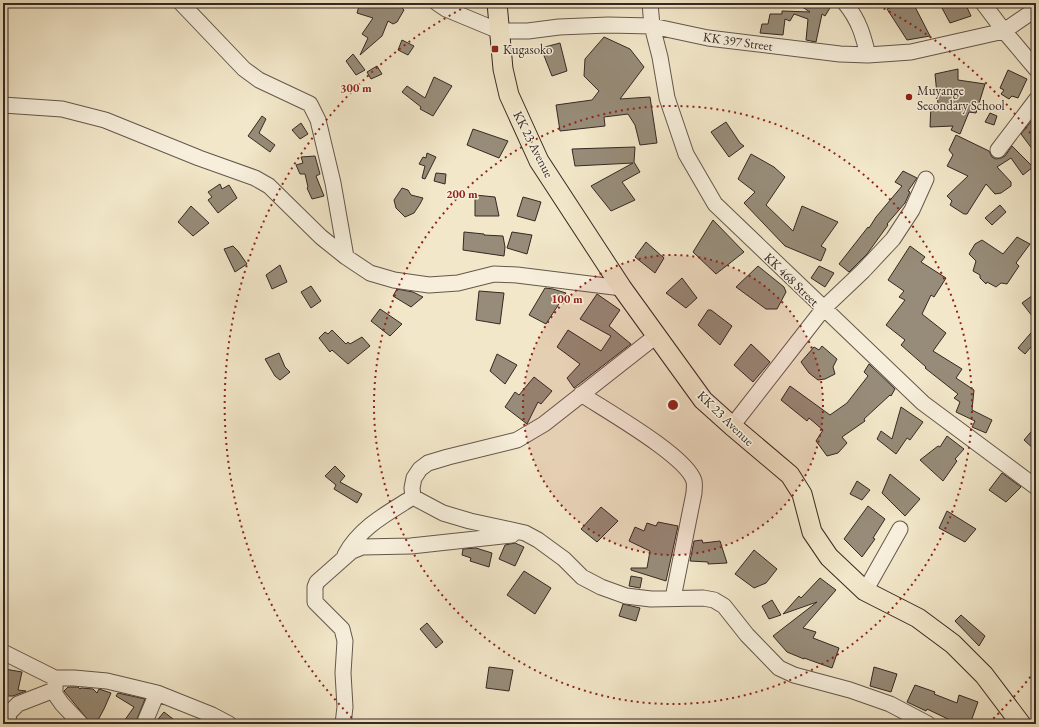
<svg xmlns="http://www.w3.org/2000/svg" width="1039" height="727" viewBox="0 0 1039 727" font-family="'EB Garamond',serif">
  <rect width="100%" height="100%" fill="#f2e7c9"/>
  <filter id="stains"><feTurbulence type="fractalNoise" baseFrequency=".005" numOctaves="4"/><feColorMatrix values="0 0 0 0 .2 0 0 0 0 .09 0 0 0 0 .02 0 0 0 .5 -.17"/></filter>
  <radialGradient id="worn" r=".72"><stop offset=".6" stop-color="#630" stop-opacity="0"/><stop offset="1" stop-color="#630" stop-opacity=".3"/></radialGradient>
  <path fill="#978c79" stroke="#352923" d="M360 3H398L404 10 397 22 393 24 388 21 382 36 360 55 368 38 362 34 373 18 357 13Z
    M796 3H833L825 16 822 14 816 42 806 40 808 19 794 14 790 21 785 19 783 35 760 33 762 24H768L770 14H782V11L810 12Z
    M903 3H913L930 36 907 40 887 9Z
    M950 3H965L971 16 950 23 942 8Z
    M604 37 630 49 644 67 620 99 650 97 657 143 640 145 635 125 628 114 604 117 605 126 560 131 556 105 592 100 599 91 584 76 585 59Z
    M402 40 414 46 408 55 398 50Z
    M560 43 567 71 552 76 541 48Z
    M353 54 365 70 356 75 346 61Z
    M377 66 382 74 371 79 367 72Z
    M958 69V80L985 84 976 113 969 112 960 134 951 130 953 126 930 127 931 104 938 105 935 74Z
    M1008 70 1027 79 1018 98 1012 96 1009 99 1001 94 1004 90 1000 88Z
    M434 77 452 86 433 116 420 109 421 107 402 92 407 86 425 98Z
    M990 113 997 116 994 125 985 122Z
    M1036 115V154L1021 134Z
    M262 116 266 119 259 133 275 145 270 152 248 136Z
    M726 122 740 143 744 146 729 157 711 132Z
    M301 123 308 134 300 139 292 130Z
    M473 129 508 141 499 158 467 145Z
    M956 135 989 151 992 157 996 159 1001 158 1005 156 1012 146 1033 167 1023 175 1011 158 997 167 1011 182V186L1001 193 995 194 986 184 967 214H964L950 205 952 201 947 196 968 176 947 166 953 155 949 150Z
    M635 147 634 162 640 172 622 182 635 200 611 211 591 186 633 163 575 166 572 149Z
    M427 153 436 157 425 179 422 178 425 166 419 164 423 157 426 158Z
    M751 154 774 167 785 177 766 205 793 231 802 206 838 222 821 246 826 249 821 261 785 246 744 203 755 192 738 179Z
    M315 156 320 174 316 176 324 196 312 199 307 188 308 187 305 174H300L296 165 303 163 301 157Z
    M903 171 917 178 908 191 910 192 905 203 887 224 888 225 867 254 849 272 839 264 868 227 869 228 876 217 902 186 895 182Z
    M436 173 446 174 445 184 434 181Z
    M220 184 222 189 229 185 237 198 218 213 208 200 212 197 208 192Z
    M402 188 408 190 411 195 423 198 420 204 414 213 405 217 396 208 394 200Z
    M475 195 495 197 499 216H475Z
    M523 197 541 202 535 221 517 216Z
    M1000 205 1006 212 992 225 985 218Z
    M191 206 209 223 193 236 178 222Z
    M713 220 744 252 716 274 693 252Z
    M464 232 484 234V235L503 236 505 247 504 256 463 250Z
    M512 232 532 235 527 254 507 248Z
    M1017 237 1030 244 1016 263 1019 266 1007 284 1001 283 996 287 987 282 986 284 980 278V275L973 271 976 261 969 254 975 244 982 240 1003 254Z
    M646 242 664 258 655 273 635 257Z
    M233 246 238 251 247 264 235 272 224 249Z
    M910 246 925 257 921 262 946 278 934 297 931 295 922 314 946 333 933 351 962 369 956 378 974 390 972 410 992 420 986 433 972 427 975 421 956 412 960 402 954 398 958 394 925 368 926 367 901 345 905 340 886 325 905 300 899 297 904 291 888 280Z
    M280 265 287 282 272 289 266 275Z
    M758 266 784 287 786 292 777 309H766L736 287Z
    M819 266 834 273 825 287 811 278Z
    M682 278 697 298 686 308 666 293Z
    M311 286 321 301 311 308 301 292Z
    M545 288 553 289 566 293 546 324 529 315Z
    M397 289 413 292 423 297 411 307 393 296Z
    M479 291 504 293 500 324 476 320Z
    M1036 293V321L1022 303Z
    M597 294 620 310 609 326 631 344 574 388 567 378 580 364 557 347 568 330 601 351 611 336 580 319Z
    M380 309 402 324 390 336 371 321Z
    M708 310H711L732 326 720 345 698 325Z
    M1036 327V341L1025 354 1018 348Z
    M332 330 346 344 348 342 350 344 362 337 370 346 348 364 332 350 330 352 319 338 325 332 328 334Z
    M751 344 770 362 753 382 734 365Z
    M822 346 837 359 833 367 835 374 825 379 818 380 809 373 801 362 814 347 819 350Z
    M279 353 285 367 290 372 280 380 275 376 265 359Z
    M497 354 517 365 505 384 490 371Z
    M869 364 895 389 891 396 890 395 864 419 865 421 842 437 847 443 838 453 827 456 816 441 823 430 809 418 807 421 781 400 790 386 830 415 847 403 868 376 864 372Z
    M534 377 552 391 541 404 538 402 527 424 505 407 515 392 519 395Z
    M901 407 923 422 910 440 907 438 896 454 877 439 881 431 892 439Z
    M1036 426V451L1024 440Z
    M947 436 964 449 955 459 957 461 943 481 920 460 938 446 940 447Z
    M335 466 345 476 340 482 362 494 357 503 334 489 336 485 325 476Z
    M1002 473 1021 487 1006 502 989 490Z
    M890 474 920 499 905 516 882 493Z
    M857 481 870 490 862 500 850 494Z
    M868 506 885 519 873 538 875 539 862 557 844 539Z
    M601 507 618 521 597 542 581 529Z
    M947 511 976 529 965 542 939 528Z
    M658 522 678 526 666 581 631 570V568H647L650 551 629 541 635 527 644 531 647 523 656 526Z
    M702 540 703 543 720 541 727 563 708 564V562L690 561 694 541Z
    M515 543 524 547 515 566 499 559 505 545Z
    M476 548 492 553 489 567 470 561 471 558 462 555 463 549Z
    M754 550 777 569 766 583 754 588 735 574Z
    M524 571 551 588 535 614 507 595Z
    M631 576 642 578 640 588 629 586Z
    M820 578 836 590 803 628 816 632 813 638 839 648 832 668 804 658V659L787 652 773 636 817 602 783 614 799 596 801 598Z
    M772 600 781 615 769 619 762 606Z
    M623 604 640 608 636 621 619 616Z
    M961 615 985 636 979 646 955 621Z
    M427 623 443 642 436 648 420 629Z
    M489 667 513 670 509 691 486 688Z
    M874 667 897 674 891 692 870 686Z
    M5 669 22 672 18 690 26 691 13 696H3V677Z
    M915 685 935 692 934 694 957 703 959 695 978 702 970 724H949L950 720 927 709 926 711 907 702Z
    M68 687H78L80 689 81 688 93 689 97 693 99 689 111 693 104 709 98 720 96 719 94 723 89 721 64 691Z
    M118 693 145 699 135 724H122L134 707 116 696Z
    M164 712 173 719 168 724H154Z"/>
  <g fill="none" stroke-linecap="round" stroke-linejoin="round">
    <g stroke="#64584c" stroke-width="17">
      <path id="minor" d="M181 3 244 69 259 80 310 104 318 120 333 183 346 257
        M437 3 446 9 499 31H528L559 27 608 25 652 26 708 38 840 54 868 55 911 52 1004 31 1036 9
        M650 3 652 26 660 57 667 98 686 154 715 204 923 403 1036 487
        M845 3C859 20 863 35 868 55
        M983 3 1004 31 1036 69
        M3 105 62 109 105 120 199 158 255 178 269 186 321 237 346 257 370 273 394 280 429 285 458 283 494 274 517 275 622 288
        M998 150 1036 100
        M656 336 544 424 517 440 448 457 428 463 420 469 414 478 412 488 413 497 443 513 470 521 525 533 538 540 564 559 582 577 601 587 626 596 651 599 703 598 714 600 724 606 747 635 779 668 794 675 850 690 890 704 928 724
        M581 394C605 410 687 456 694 481 695 485 694 490 694 493L673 598
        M732 426 824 308 863 271 893 239 912 210 926 179
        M345 555C360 527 388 513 413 497
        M865 591 900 529
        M3 652 55 678H74L107 681 157 693 212 715 229 724
        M55 681V694L62 704 81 724
        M6 724 10 712 18 704 54 690
        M144 724 157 693
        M343 724 345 707 343 673 345 641 342 629 315 602V587L317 582 352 551 362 547 411 546 512 535"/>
    </g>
    <g stroke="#352923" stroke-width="21">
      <path id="major" d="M497 3 503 69 509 95 539 161 622 288 703 400 732 426 790 475 802 494 812 532 829 557 865 591 918 618 953 644 984 675 1021 724"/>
    </g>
    <use href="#minor" stroke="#f7efdc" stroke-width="15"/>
    <use href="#major" stroke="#f2e7c9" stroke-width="19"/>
  </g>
  <circle cx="673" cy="405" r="150" fill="#8f2418" fill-opacity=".12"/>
  <g fill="none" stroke="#8f2418" stroke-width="2" stroke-dasharray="2 4">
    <circle cx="673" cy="405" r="150"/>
    <circle cx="673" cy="405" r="299"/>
    <path d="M1034 672A449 449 0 0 1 990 722M356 722A449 449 0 0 1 473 3M873 3A449 449 0 0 1 1034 138"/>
  </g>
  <g fill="#8f2418" stroke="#f7efdc" stroke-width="1.5">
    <rect x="491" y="45" width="8" height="8" rx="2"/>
    <circle cx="909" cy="97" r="4"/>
  </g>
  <g text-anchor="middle" stroke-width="3" stroke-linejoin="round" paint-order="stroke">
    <g font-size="13" fill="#352923" stroke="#f7efdc">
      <text transform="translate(738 41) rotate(8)" y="5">KK 397 Street</text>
      <text transform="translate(534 144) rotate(63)" y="5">KK 23 Avenue</text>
      <text transform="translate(792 279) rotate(44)" y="5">KK 468 Street</text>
      <text transform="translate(726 418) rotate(44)" y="5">KK 23 Avenue</text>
    </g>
    <g font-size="13" fill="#352923" stroke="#f7efdc" text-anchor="start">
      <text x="503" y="54">Kugasoko</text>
      <text x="917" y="95">Muyange<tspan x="917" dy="15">Secondary School</tspan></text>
    </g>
  </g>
  <circle cx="673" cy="405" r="6" fill="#8f2418" stroke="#f7efdc" stroke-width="2"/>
  <g font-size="12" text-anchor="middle" font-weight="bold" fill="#8f2418" stroke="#f7efdc" stroke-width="3" stroke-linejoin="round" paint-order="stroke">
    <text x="356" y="92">300 m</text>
    <text x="462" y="198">200 m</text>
    <text x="567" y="303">100 m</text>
  </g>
  <rect width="1039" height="727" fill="none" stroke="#f2e7c9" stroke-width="16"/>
  <rect x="4" y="4" width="1031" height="719" fill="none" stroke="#352923" stroke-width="2"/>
  <rect x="8" y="8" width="1023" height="711" fill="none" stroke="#352923"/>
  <rect width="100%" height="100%" filter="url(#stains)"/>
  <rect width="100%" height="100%" fill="url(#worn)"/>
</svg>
